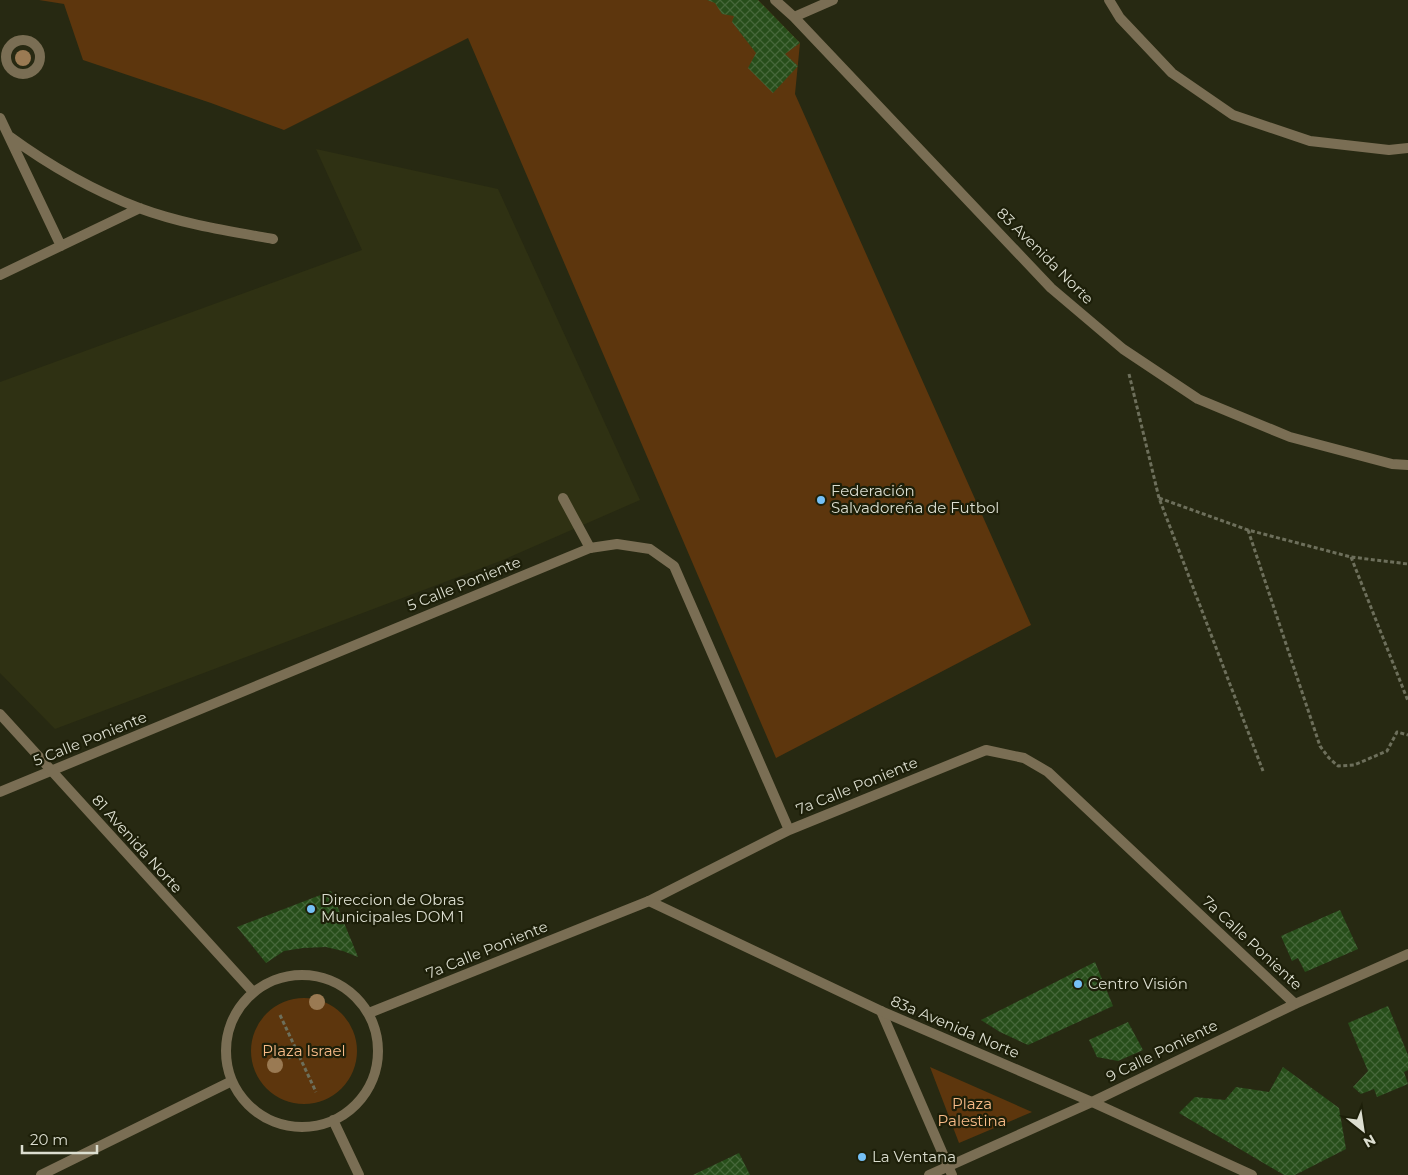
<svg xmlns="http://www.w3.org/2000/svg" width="1408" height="1175" viewBox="0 0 1408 1175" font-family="Montserrat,sans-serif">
  <defs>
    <pattern id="building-cross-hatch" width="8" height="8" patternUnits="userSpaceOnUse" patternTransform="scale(1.25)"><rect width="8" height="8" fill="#274e1a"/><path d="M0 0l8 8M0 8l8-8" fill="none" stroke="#46673a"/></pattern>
  </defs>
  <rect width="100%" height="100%" fill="#272912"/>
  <path fill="#2f3113" d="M316 149 498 189 640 500 503 560 55 729 0 673V382L362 250Z"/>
  <path fill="#5d360d" d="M39 0H758L800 43 795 94 1031 625 776 758 468 38 284 130 211 103 83 60 64 4Z
    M251 1051a53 53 0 1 1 106 0a53 53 0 1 1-106 0Z
    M930 1067 1032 1112 959 1143Z"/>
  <path fill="url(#building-cross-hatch)" d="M707 0H758L800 43 785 54 798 66 773 93 748 68 756 53 732 22 734 16 722 14 715 3Z
    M331 891 358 957 343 951 326 947 303 948 284 951 266 963 237 927Z
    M1340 910 1358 949 1305 972 1298 958 1292 961 1281 936Z
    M1095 962 1113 1006 1028 1045 1000 1032 981 1020Z
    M1388 1006 1408 1055V1070L1404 1072 1408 1084 1377 1097 1374 1089 1361 1094 1353 1087 1368 1071 1348 1023Z
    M1128 1022 1143 1050 1118 1061 1097 1057 1089 1040Z
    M1283 1067 1339 1108 1346 1149 1295 1175H1284L1179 1113 1195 1097 1225 1100 1236 1087 1269 1092Z
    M739 1153 750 1175H693Z"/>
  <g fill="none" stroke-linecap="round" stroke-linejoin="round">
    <path stroke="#6d6f5b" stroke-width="3" stroke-dasharray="4 2.5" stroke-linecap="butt" d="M1129 374 1159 498 1263 771
      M1159 498 1248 530 1351 557 1408 564
      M1248 530 1320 746 1329 758 1338 766 1354 765 1387 751 1397 732 1408 735
      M1351 557 1408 701
      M280 1015 316 1092
      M288 1058 300 1053"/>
    <path stroke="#7a6e54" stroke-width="10" d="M563 498 590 548"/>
    <path stroke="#7a6e54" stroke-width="10" d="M775 0 794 17 1051 288 1123 349 1198 399 1290 437 1392 464 1408 465
      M1109 0 1120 18 1172 73 1233 115 1310 141 1389 150 1408 148
      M794 17 833 0
      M6 57a17 17 0 1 1 34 0a17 17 0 1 1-34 0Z
      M0 118 61 246
      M9 136C50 166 92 190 139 208 182 224 228 231 273 239
      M0 275 140 208
      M0 792 590 548 617 544 650 549 674 566 789 830
      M649 901 789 830 986 750 1024 758 1048 772 1295 1004
      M881 1011 952 1175
      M929 1175 1092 1102 1295 1004 1408 954"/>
    <path stroke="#7a6e54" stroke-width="10" d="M0 714 253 992
      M226 1051a76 76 0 1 1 152 0a76 76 0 1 1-152 0Z
      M369 1013 649 901 881 1011 1092 1102 1252 1175
      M333 1120 359 1175
      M41 1175 232 1081"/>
  </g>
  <g fill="#9a7a53">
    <circle cx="23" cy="58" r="8"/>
    <circle cx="317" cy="1002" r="8"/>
    <circle cx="275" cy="1065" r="8"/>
  </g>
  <g fill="#75c0f6" stroke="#1d1f09" stroke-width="2">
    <circle cx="821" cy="500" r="5"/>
    <circle cx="311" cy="909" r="5"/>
    <circle cx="1078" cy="984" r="5"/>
    <circle cx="862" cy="1157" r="5"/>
  </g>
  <g text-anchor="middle" stroke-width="4.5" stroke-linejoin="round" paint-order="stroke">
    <g font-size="15" fill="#dcded0" stroke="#1d1f09">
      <text transform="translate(1045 256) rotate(45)" y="5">83 Avenida Norte</text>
      <text transform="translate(464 584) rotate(-22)" y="5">5 Calle Poniente</text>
      <text transform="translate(90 739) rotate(-22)" y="5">5 Calle Poniente</text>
      <text transform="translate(857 786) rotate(-22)" y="5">7a Calle Poniente</text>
      <text transform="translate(137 844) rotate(48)" y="5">81 Avenida Norte</text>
      <text transform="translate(1252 943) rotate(43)" y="5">7a Calle Poniente</text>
      <text transform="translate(487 950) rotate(-22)" y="5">7a Calle Poniente</text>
      <text transform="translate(955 1027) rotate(23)" y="5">83a Avenida Norte</text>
      <text transform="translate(1162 1051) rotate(-26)" y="5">9 Calle Poniente</text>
    </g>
    <g font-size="15" fill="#dcded0" stroke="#1d1f09" text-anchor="start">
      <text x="831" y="496">Federación<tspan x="831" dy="17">Salvadoreña de Futbol</tspan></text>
      <text x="321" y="905">Direccion de Obras<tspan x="321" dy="17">Municipales DOM 1</tspan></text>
      <text x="1088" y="989">Centro Visión</text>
      <text x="872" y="1162">La Ventana</text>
    </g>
    <g font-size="15" fill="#f9bc89" stroke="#1d1f09">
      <text x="304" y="1056">Plaza Israel</text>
      <text x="972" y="1109">Plaza<tspan x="972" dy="17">Palestina</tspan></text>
    </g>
  </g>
  <g transform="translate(1363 1130) rotate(150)" stroke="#1d1f09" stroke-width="4" paint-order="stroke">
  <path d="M0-4L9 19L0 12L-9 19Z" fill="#dcded0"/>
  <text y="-8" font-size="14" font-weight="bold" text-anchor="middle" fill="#dcded0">N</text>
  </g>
  <path d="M22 1145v8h75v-8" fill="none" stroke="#dcded0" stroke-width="2.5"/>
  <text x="30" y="1145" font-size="15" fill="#dcded0" stroke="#1d1f09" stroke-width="4" paint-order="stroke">20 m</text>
</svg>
